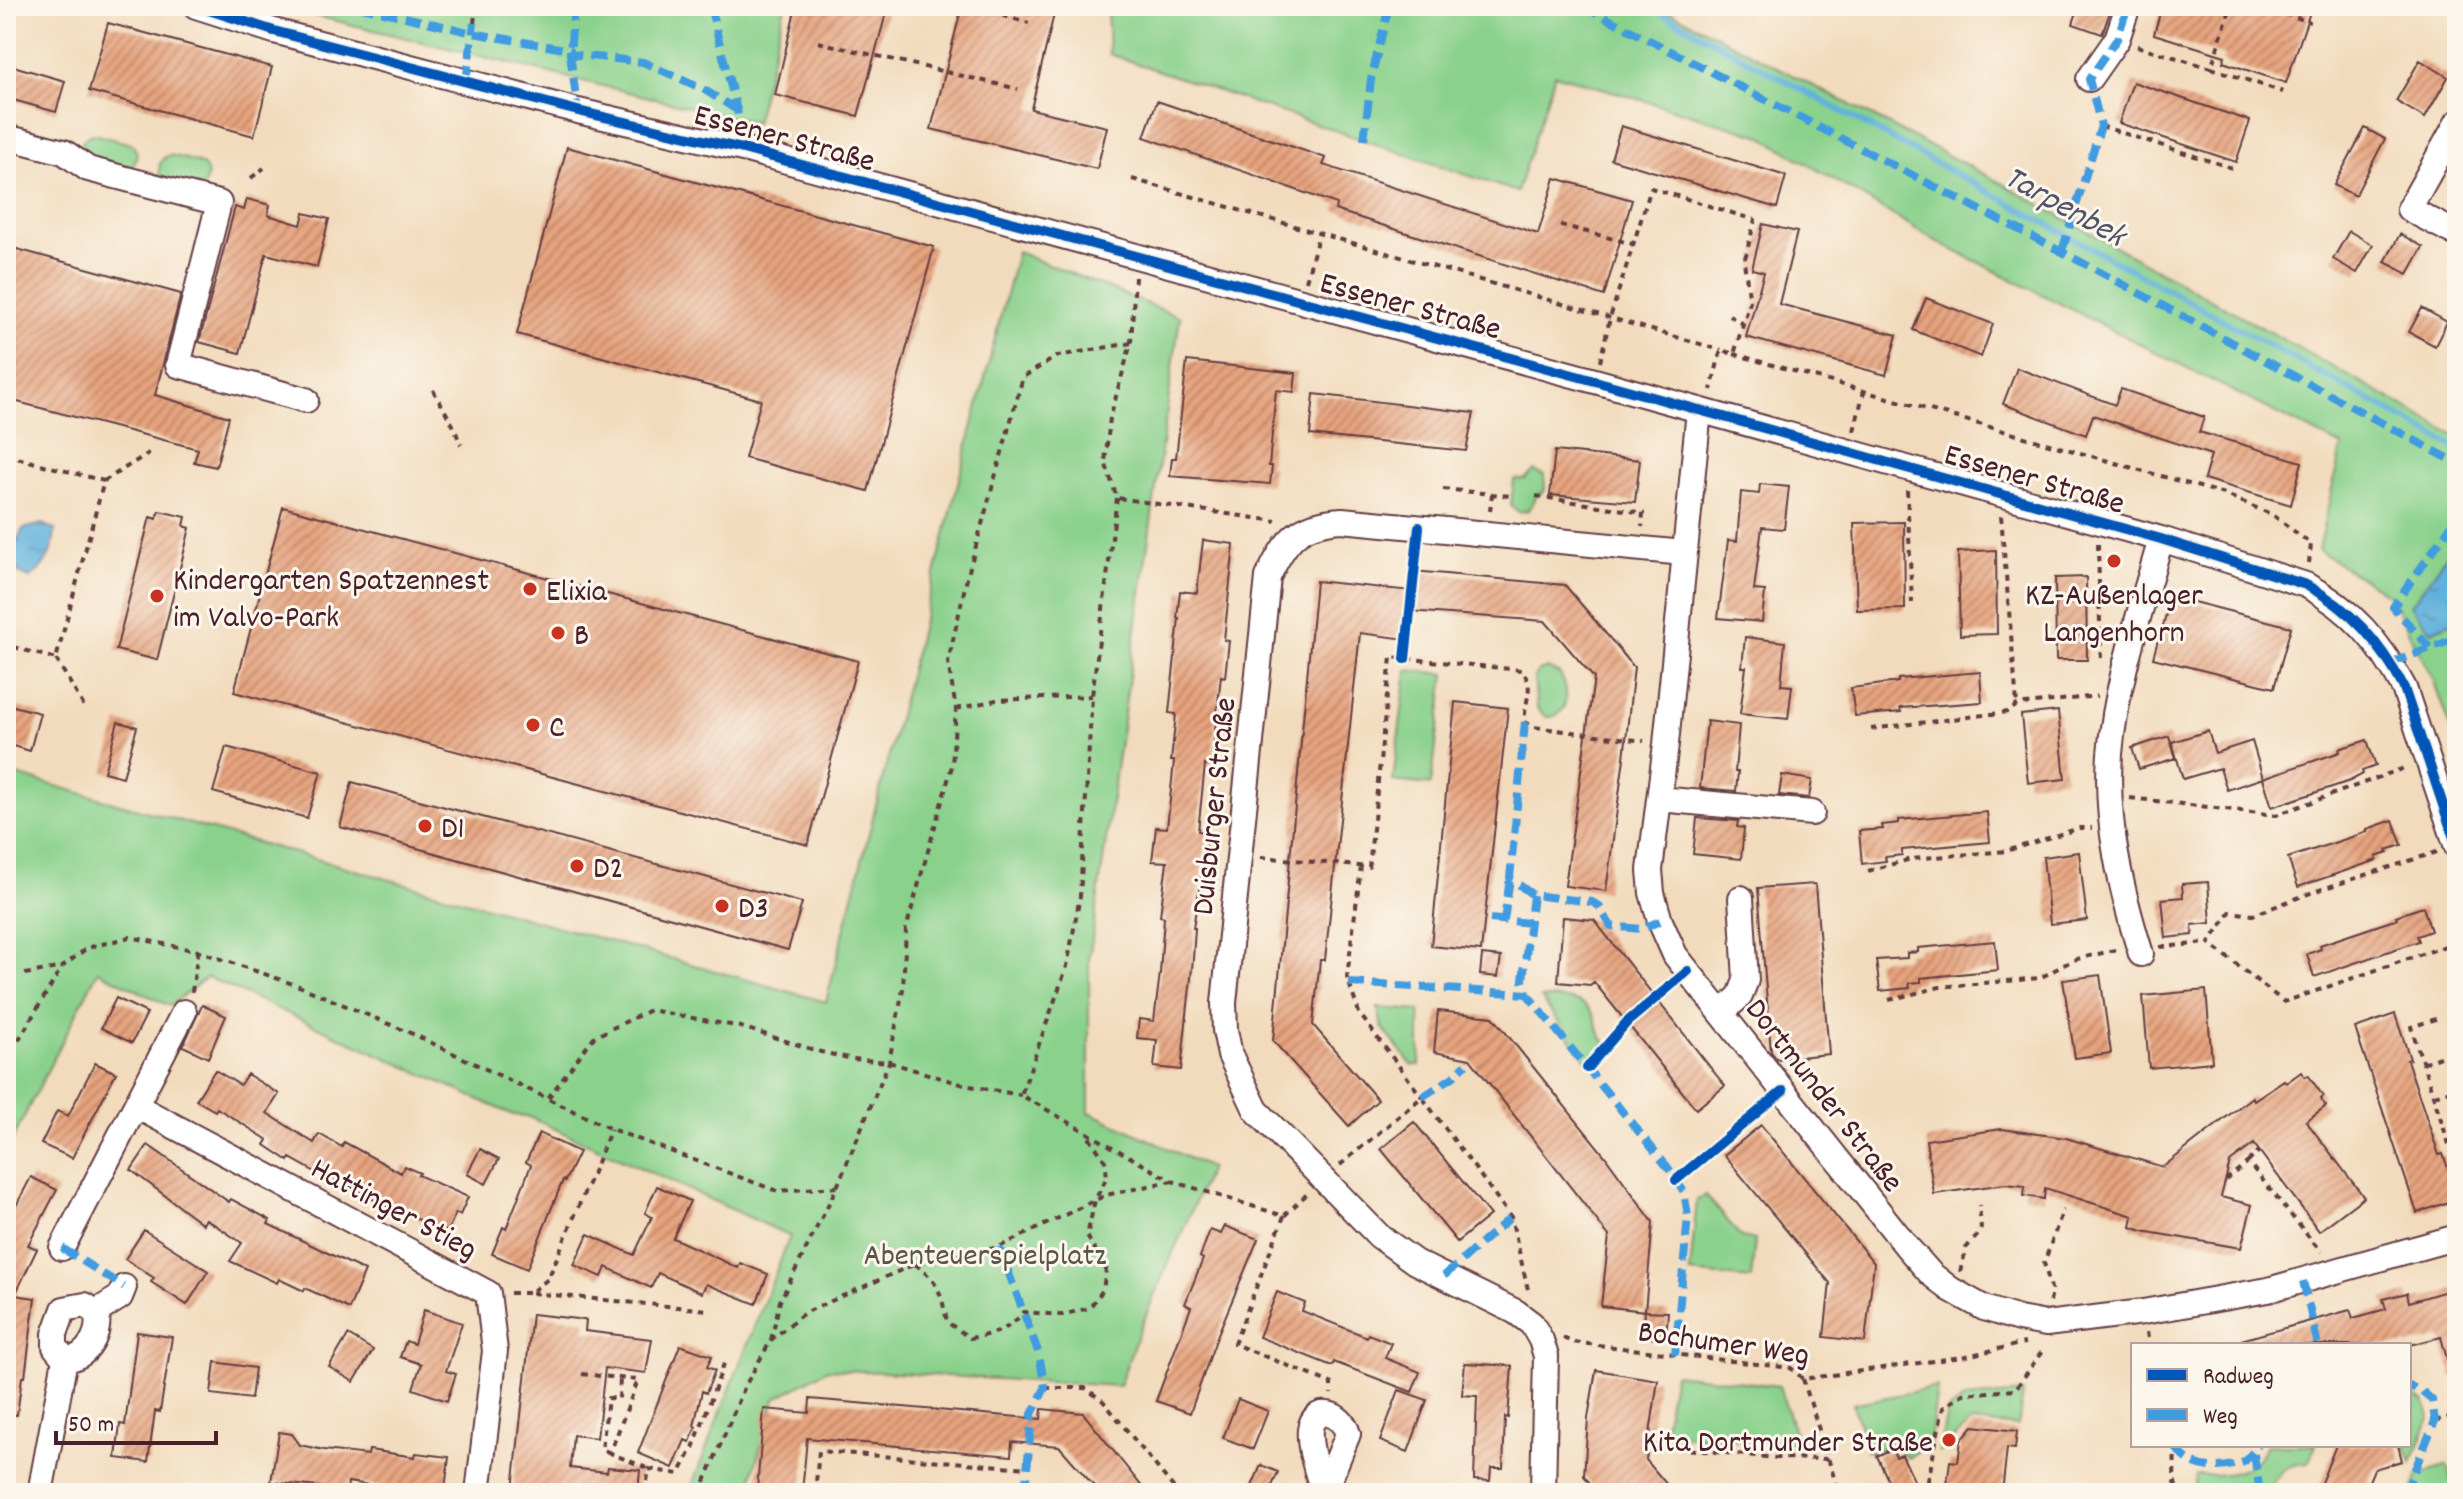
<svg xmlns="http://www.w3.org/2000/svg" width="2463" height="1499" viewBox="0 0 2463 1499" font-family="Dekko,sans-serif">
  <defs>
    <pattern id="water-ripples" width="26" height="14" patternUnits="userSpaceOnUse" patternTransform="scale(2)"><rect width="26" height="14" fill="#61b1dc"/><path d="M2 4q2-2 4 0t4 0M15 11q2-2 4 0t4 0" fill="none" stroke="#528fb3"/></pattern>
    <pattern id="building-hatch" width="6" height="6" patternUnits="userSpaceOnUse" patternTransform="scale(2)"><rect width="6" height="6" fill="#e6a37e"/><path d="M-1 1l2-2M0 6l6-6M5 7l2-2" fill="none" stroke="#bc8467"/></pattern>
  </defs>
  <rect width="100%" height="100%" fill="#fbf7ec"/>
  <filter id="ink" filterUnits="userSpaceOnUse"><feTurbulence type="fractalNoise" baseFrequency=".0125" numOctaves="2"/><feDisplacementMap in="SourceGraphic" scale="16" xChannelSelector="R" yChannelSelector="G"/><feConvolveMatrix kernelMatrix="1 2 1 2 8 2 1 2 1" color-interpolation-filters="sRGB"/></filter>
  <filter id="wash" filterUnits="userSpaceOnUse"><feTurbulence type="fractalNoise" baseFrequency=".006" numOctaves="4" result="noise"/><feDisplacementMap in="SourceGraphic" scale="32" xChannelSelector="R" yChannelSelector="G"/><feGaussianBlur stdDeviation="1.8" result="paint"/><feColorMatrix in="noise" values="0 0 0 0 0 0 0 0 0 0 0 0 0 0 0 0 0 1.4 0 .05"/><feComposite in="paint" operator="in"/></filter>
  <g filter="url(#wash)">
    <rect width="100%" height="100%" fill="#f2dbbd"/>
    <path fill="#8ad18c" stroke="#6a785c" stroke-width="2" d="M275 6H785L755 123Z
      M1107 6H1659L2003 184 2457 436V541L2412 605 2431 631 2457 620V738L2454 739 2433 679 2391 597 2318 550 2342 446 1938 242 1759 135 1555 74 1517 192 1109 54Z
      M93 134 131 144C139 151 138 158 132 166L126 168 82 155C80 145 82 137 93 134Z
      M170 155C188 160 219 162 203 186L198 188 160 177C158 167 160 158 170 155Z
      M1017 252 1180 317 1089 960V1112L1210 1168 1141 1326 1119 1386 828 1369 775 1399 747 1493H689L790 1236 527 1116 513 1115 207 977 170 1006 98 971 6 1152V772L826 1002Z
      M1534 471 1544 475 1545 490 1536 497 1528 510 1519 512 1511 506 1514 480 1525 479Z
      M1547 668 1560 674C1567 691 1571 717 1546 717L1537 708 1534 677 1539 671Z
      M1407 670 1445 674 1431 785 1393 781Z
      M1541 998C1563 999 1588 996 1596 1021 1599 1030 1599 1037 1607 1043L1587 1061Z
      M1378 1008 1420 1011V1065H1412L1382 1027Z
      M1706 1195 1741 1237 1755 1240 1751 1279 1690 1273 1697 1200Z
      M1674 1374 1779 1386 1798 1444 1663 1434Z
      M1937 1387 1930 1443 1908 1458 1894 1446 1867 1451 1853 1404Z
      M2409 1392 2424 1401 2430 1418 2411 1463 2405 1445H2409Z
      M2023 1393 2018 1426 1972 1422 1939 1452 1947 1412 1965 1398Z
      M2267 1445H2316L2308 1463C2289 1464 2279 1468 2272 1486L2275 1493H2195L2196 1475C2228 1475 2250 1476 2267 1445Z
      M2447 1465 2453 1488 2452 1493H2411L2418 1475Z"/>
    <path fill="url(#water-ripples)" stroke="#566884" stroke-width="2" d="M42 524 55 530C53 552 47 565 30 578L13 570 8 556 23 529Z
      M2457 541V620L2431 631 2411 605Z"/>
    <g fill="none" stroke-linecap="round" stroke-linejoin="round">
      <path stroke="#61b1dc" stroke-width="6" d="M1649 6 2457 448"/>
    </g>
    <g id="blocks">
      <path fill="url(#building-hatch)" d="M796 6H888L858 116 775 95Z
        M962 6H1056L1031 109 1107 127 1097 169 931 129Z
        M2079 6H2112L2102 34 2073 24Z
        M2162 6H2312L2286 83 2223 62 2225 56 2154 34Z
        M108 23 272 67 254 136 89 91Z
        M2420 60 2448 77 2425 118 2396 101Z
        M6 64 65 81 56 112 6 98Z
        M2133 82 2250 121 2236 162 2119 123Z
        M1157 101 1326 158 1323 165 1538 234 1555 178 1632 200 1604 296 1335 210 1337 204 1144 137Z
        M1621 126 1786 176 1777 208 1611 159Z
        M2365 128 2385 139 2355 196 2334 185Z
        M567 147 934 247 868 491 745 458 761 400 517 334Z
        M247 199 270 205 268 215 301 225 304 213 329 219 317 267 266 254 240 353 199 342 235 207 244 210Z
        M1763 224 1797 232 1779 304 1897 335 1886 375 1746 337 1764 272 1752 269Z
        M2349 231 2373 245 2357 273 2333 259Z
        M2400 234 2423 247 2408 274 2385 262Z
        M6 246 181 294 155 395 229 417 216 467 194 462 198 449 6 399Z
        M1926 298 1993 324 1981 357 1913 330Z
        M2422 308 2447 322 2435 346 2409 332Z
        M1187 361 1296 373 1294 392 1276 390 1269 466H1272L1270 484 1170 476 1172 458H1176Z
        M2017 368 2115 405 2121 389 2204 417 2199 432 2302 462 2291 505 2204 479 2211 455 2093 415 2086 435 2003 404Z
        M1314 394 1474 413 1466 451 1310 435Z
        M1555 451 1640 460 1635 502 1550 495Z
        M1760 484 1789 487 1784 529 1762 527 1754 590 1765 591 1762 622 1718 618 1728 540 1737 541 1741 492 1759 494Z
        M283 507 858 661 808 845 234 692Z
        M159 511 186 517 184 526 190 528 157 660 116 650 150 517 157 519Z
        M1904 522 1905 609 1857 610 1854 523Z
        M1203 540 1234 544 1224 640 1229 641 1225 677 1221 676 1211 766 1205 765 1198 831 1208 832 1193 928H1195L1193 959 1181 1070 1154 1067 1157 1040 1137 1038 1139 1019 1154 1021 1160 973 1164 917 1160 916 1167 862 1152 861 1156 827 1167 828 1174 761H1171L1176 714 1169 713 1179 618H1177L1180 591 1197 593Z
        M1996 550 1997 634 1960 635 1958 552Z
        M1413 571 1565 585 1634 667 1624 758 1606 891 1565 886 1594 678 1545 621 1409 611 1406 639 1360 633 1325 960H1320L1313 1025 1378 1100 1349 1126 1273 1041 1316 581 1411 591Z
        M2086 577 2087 660H2056L2055 578Z
        M2170 596 2291 627 2274 688 2153 658 2158 640H2160Z
        M1745 637 1785 642 1781 685 1792 686 1788 719 1740 714 1746 667H1742Z
        M1980 672 1982 702 1900 708 1901 712 1855 716 1851 688 1898 682V679Z
        M1455 702 1508 708 1481 951 1431 946Z
        M6 704 40 713 30 751 6 744Z
        M2058 711 2065 779 2028 783 2021 715Z
        M1707 721 1739 725 1735 772H1738L1736 791 1700 788Z
        M118 722 137 727 123 777 104 772Z
        M2208 731 2215 753 2252 741 2263 778 2227 790 2220 768 2183 779 2172 742Z
        M2169 736 2176 758 2139 769 2132 748Z
        M2367 740 2376 766 2362 771 2363 774 2350 781 2272 807 2263 778 2340 752 2339 749Z
        M226 747 321 772 307 818 213 792Z
        M1782 775 1812 780 1809 798 1779 795Z
        M352 782 802 903 788 950 340 827Z
        M1987 812 1990 842 1902 850V855L1885 857 1886 861 1862 864 1859 831 1883 829 1882 825 1899 823V820Z
        M1697 818 1738 821 1737 827 1744 828 1741 859 1693 854Z
        M2393 820 2402 845 2387 850 2388 853 2376 857 2377 860 2298 887 2288 858 2367 832V829Z
        M2079 852 2087 920 2050 924 2043 857Z
        M2208 882 2211 923 2192 925 2193 935 2166 938 2162 899 2183 897 2182 884Z
        M1815 884 1829 1054 1777 1059 1771 1052 1758 888Z
        M2423 907 2431 931 2417 936 2419 941 2314 977 2307 954 2321 949 2320 945 2397 919 2396 916Z
        M1563 917 1594 920 1725 1086 1696 1109 1594 982 1590 985 1558 982Z
        M1995 941 1998 970 1921 978V982L1909 983 1910 988 1880 991 1876 960 1907 958V953L1918 952V948Z
        M1482 955 1501 957 1498 977 1480 975Z
        M2100 975 2111 1053 2075 1058 2063 980Z
        M2206 990 2212 1062 2149 1068 2143 996Z
        M116 998 147 1013 132 1043 101 1028Z
        M202 1005 226 1016 208 1058 183 1046Z
        M1438 1011 1493 1017 1605 1156 1653 1222 1645 1311 1668 1312 1666 1339 1643 1337 1645 1311 1601 1306 1609 1236 1470 1059 1434 1052Z
        M2395 1014 2410 1059 2407 1060 2439 1155 2443 1154 2457 1195V1199L2417 1213 2355 1028Z
        M95 1063 116 1073 72 1158 41 1144 57 1111 68 1116Z
        M215 1070 240 1085 247 1074 279 1094 267 1113 314 1143 319 1134 342 1147 344 1142 401 1173 404 1166 420 1173 418 1175 468 1197 460 1215 456 1213 447 1232 378 1202 329 1175 326 1178 290 1158 289 1161 265 1145 268 1140 217 1108 215 1111 196 1100Z
        M2301 1072 2305 1077 2308 1075 2323 1096 2320 1099 2326 1106 2306 1121 2364 1197 2319 1231 2254 1144 2230 1162 2221 1197 2252 1205 2241 1248 2142 1231 2131 1227 2133 1216 2045 1188 2044 1199 2024 1196 2025 1186 2005 1184 1934 1194 1926 1140 2002 1129 2066 1138 2163 1167 2252 1097 2254 1100 2284 1080 2286 1083Z
        M1414 1122 1490 1215 1457 1242 1381 1149Z
        M1761 1125 1874 1263 1865 1342 1824 1337 1830 1283 1724 1155Z
        M539 1133 579 1152 565 1181 563 1180 527 1269 492 1254 503 1227 506 1229 531 1165 526 1162Z
        M148 1145 229 1202 231 1199 270 1220 268 1224 365 1271 349 1309 305 1288 304 1291 279 1279 277 1283 230 1261 242 1243 206 1219 203 1224 131 1170Z
        M480 1149 499 1159 486 1184 467 1174Z
        M31 1177 57 1190 28 1245 37 1249 15 1295 35 1298 25 1377H22L17 1415 6 1414V1225Z
        M657 1186 690 1201 673 1238 738 1268 740 1263 768 1274 756 1304 706 1284 702 1293 658 1273 651 1288 606 1267 602 1277 574 1265 588 1234 634 1255 652 1217 645 1213Z
        M1225 1226 1258 1239 1218 1334 1190 1413 1156 1401 1191 1307 1185 1304 1203 1259 1200 1257 1210 1230 1221 1234Z
        M144 1230 208 1271 187 1305 151 1282 154 1278 125 1259Z
        M2457 1288V1376L2452 1377 2441 1337 2410 1345H2241V1340L2350 1310 2353 1318 2386 1309 2383 1299 2407 1293 2409 1302Z
        M1277 1292 1305 1303 1302 1311 1367 1337 1368 1334 1391 1343 1385 1358 1420 1372 1412 1392 1334 1362 1332 1366 1259 1337Z
        M424 1310 462 1323 446 1371 456 1374 447 1401 413 1389 421 1364 400 1357 406 1341 414 1344Z
        M532 1314 586 1320 585 1331 652 1339 646 1373 605 1368 597 1438 573 1435 570 1468 607 1472 608 1467 640 1470 638 1493H550L513 1489Z
        M137 1332 172 1337 160 1412 155 1411 148 1462 116 1458 120 1424 125 1425Z
        M348 1335 373 1350 354 1382 329 1367Z
        M680 1345 712 1356 707 1367 715 1370 706 1393 702 1391 694 1426 696 1427 690 1442 685 1440 673 1468 638 1453Z
        M215 1362 255 1368 251 1399 211 1394Z
        M1465 1363 1512 1366 1508 1418 1505 1417 1503 1468H1491L1490 1481 1474 1480 1477 1396 1462 1395Z
        M1596 1370 1658 1380 1646 1460 1674 1493H1598L1584 1476 1588 1418Z
        M1399 1390 1427 1400 1408 1452 1380 1441Z
        M810 1399 1041 1419 1042 1409 1083 1413 1147 1493H1100L1059 1446 1012 1442 1011 1456 807 1438 802 1493 757 1489 764 1409 809 1413Z
        M1238 1399 1268 1411 1253 1449 1223 1438Z
        M1973 1426 2017 1431 2015 1449 2007 1448 2002 1493H1946L1950 1461 1958 1462 1961 1440Z
        M279 1432 292 1434 300 1445 324 1450 368 1455 369 1450 415 1457 416 1453 449 1457 445 1489 433 1488 432 1493H426L348 1482 347 1490 271 1482Z
        M2336 1445H2398L2402 1461 2374 1469 2364 1493H2317Z
        M1892 1449 1896 1457 1902 1455 1920 1493H1894L1877 1456Z
        M1261 1465 1278 1472 1269 1493H1249Z"/>
    </g>
  </g>
  <g filter="url(#ink)">
    <use href="#blocks" fill-opacity="0" stroke="#633b41" stroke-width="2"/>
    <g fill="none" stroke-linecap="round" stroke-linejoin="round">
      <g stroke="#633b41" stroke-width="28">
        <path id="minor" d="M196 6 274 31 578 111 743 149 1595 381 2161 539 2306 585C2351 609 2380 642 2404 688L2457 847
          M2089 79 2117 39 2128 6
          M2457 123 2409 209 2457 234
          M6 137 64 152 88 169 219 203 178 365 306 400
          M1699 410 1666 744 1650 870 1652 893 1660 921 1675 955 1908 1248 1931 1274 1950 1289 1984 1308 2019 1319 2046 1324 2143 1312 2268 1290 2457 1237
          M1659 799 1812 813
          M2141 954C2121 890 2105 822 2110 754 2116 681 2141 610 2161 539
          M1721 1013 1740 996 1746 980 1741 898
          M136 1106 488 1293 495 1351 478 1493
          M62 1248 184 1012
          M96 1312 120 1297 124 1287
          M40 1493 65 1359C88 1360 102 1331 96 1312L85 1305 64 1309 55 1334V1347L65 1359
          M1323 1493C1319 1475 1308 1449 1310 1430 1313 1404 1342 1412 1348 1434L1324 1493
          M1543 1493 1546 1356 1541 1340 1532 1324 1516 1312 1415 1262 1379 1236 1256 1110 1230 1055 1225 1030 1224 1003 1268 577C1286 539 1298 523 1342 520L1684 553"/>
      </g>
      <path stroke="#633b41" stroke-width="4" stroke-dasharray="6 6" stroke-linecap="butt" d="M968 6 1029 23
        M2262 6 2310 22
        M474 23 476 6
        M818 42 1018 89
        M2137 46 2211 68 2231 6
        M2211 68 2283 92
        M2101 126 2232 168
        M251 178 264 168
        M1132 179 1721 350
        M1560 225 1633 244
        M1135 277 1131 343 1110 418 1105 462 1117 498 1276 521
        M1306 281 1319 233
        M1729 315 1743 324
        M1734 354 2224 494 2273 515 2311 544 2309 563
        M1600 362 1610 318 1651 188 1755 220 1744 262 1750 302 1734 354 1721 350 1711 390
        M433 390 453 425 461 445
        M1854 431 1864 391
        M6 455 104 481 56 659 6 645
        M104 481 149 453
        M1443 489 1511 496
        M1907 490 1912 603
        M1536 496 1643 513 1642 527
        M1117 498 1092 696 1080 896 1067 966 1021 1095 1172 1181 1284 1216 1309 1192
        M1490 511 1492 494
        M2001 516 2017 705
        M2098 544 2101 663
        M56 659 85 708
        M956 709 996 700 1092 696
        M1871 729 2008 712 2017 705 2097 696
        M2130 798 2276 815 2407 767
        M2437 852 2313 892 2253 915 2230 912 2209 943 2284 1002 2457 942
        M1261 857 1369 867 1391 657 1521 670C1537 686 1523 702 1525 722L1534 727 1644 741
        M1361 866 1347 977 1359 1013 1422 1097
        M1868 871 1911 859 2006 851 2080 828H2092
        M2160 947 2209 943
        M25 974 62 967
        M192 992 198 951
        M1889 1000 1940 987 2040 978 2073 960 2119 949
        M2436 1019 2411 1027 2457 1169
        M6 1061 62 967 87 948 130 937 198 951 299 986 415 1035 611 1129 777 1191 837 1187
        M2423 1063 2457 1051
        M2434 1095 2451 1090
        M548 1098 594 1037 650 1010 741 1027 821 1052 853 1059 889 1062 964 1085 1021 1095
        M2248 1162 2259 1151
        M1340 1165 1422 1097 1511 1217 1529 1294
        M2226 1180 2248 1162 2321 1252
        M1284 1216 1234 1344 1331 1383V1394
        M915 1264C939 1283 941 1292 947 1322L970 1338C993 1334 1008 1332 1023 1312L1062 1315 1089 1308 1103 1290 1106 1269 1087 1236 1095 1200 1107 1177 1105 1161 1088 1135
        M1960 1272 1966 1248 1977 1236 1981 1228 1979 1205
        M510 1293H530L548 1279 611 1129
        M532 1293 709 1310
        M2050 1302 2052 1292 2044 1263 2063 1210
        M2147 1332 2149 1345
        M1563 1338 1572 1342 1791 1368 1803 1379 1962 1357 2025 1343
        M771 1340 780 1301 837 1187 889 1062 903 989 906 929 952 766 956 709 948 662 967 578 1023 377 1058 356 1131 343
        M582 1374 638 1380 610 1453 649 1469
        M1803 1379 1839 1493
        M1045 1388H1085L1103 1401 1178 1493
        M2435 1421 2457 1415
        M2175 1445 2174 1479 2178 1493
        M1654 1446 1776 1458 1828 1459
        M610 1453 602 1449 608 1398 619 1399 620 1378
        M645 1493 649 1469 679 1474 693 1448 725 1361
        M700 1493 745 1386 771 1340 804 1313 915 1264 999 1247 1106 1195 1172 1181
        M815 1493 819 1451 1027 1468
        M1928 1493 1926 1490 1943 1408 1963 1394 2015 1390 2043 1350"/>
      <use href="#minor" stroke="#fff" stroke-width="24"/>
      <path stroke="#409be1" stroke-width="8" stroke-dasharray="16 8" stroke-linecap="butt" d="M358 6 473 33 570 50V54L643 62 703 89 737 110
        M574 6 570 54 578 111
        M710 6 737 110 743 149
        M1155 6 1164 9 1169 6
        M1583 6 2068 255 2457 463
        M466 81 474 23
        M1364 140 1371 79 1389 6
        M2062 251 2101 126 2089 79 2117 39 2128 6
        M2430 648 2393 607 2457 517
        M2391 663 2457 638
        M1525 722 1510 878 1533 895 1592 902 1599 906 1611 926 1641 929 1660 921
        M1533 895 1523 980 1527 994 1669 1169 1684 1192 1688 1216 1675 1355
        M1490 919 1530 923
        M1504 921 1510 878
        M1349 983 1527 994
        M1422 1097 1453 1077 1466 1064
        M999 1247 1039 1354 1045 1388 1032 1414 1025 1493
        M62 1248 124 1287
        M1444 1276 1511 1217
        M2303 1281 2318 1345
        M2176 1448C2193 1471 2218 1470 2244 1462L2259 1445
        M2254 1454 2260 1493
        M2405 1493 2435 1421 2432 1400 2421 1390 2409 1386"/>
      <g stroke="#fbf7ec" stroke-width="15">
        <path id="cycleway" d="M196 6 274 31 578 111 743 149 1595 381 2161 539 2306 585C2351 609 2380 642 2404 688L2457 847
          M1405 659 1419 527
          M1587 1068 1627 1022 1688 971
          M1676 1180 1783 1091"/>
      </g>
      <use href="#cycleway" stroke="#0057b8" stroke-width="10"/>
    </g>
  </g>
  <g fill="#c8321e" stroke="#fbf7ec" stroke-width="3">
    <circle cx="2114" cy="561" r="8"/>
    <circle cx="530" cy="589" r="8"/>
    <circle cx="157" cy="596" r="8"/>
    <circle cx="558" cy="633" r="8"/>
    <circle cx="533" cy="725" r="8"/>
    <circle cx="425" cy="826" r="8"/>
    <circle cx="577" cy="866" r="8"/>
    <circle cx="722" cy="906" r="8"/>
    <circle cx="1949" cy="1440" r="8"/>
  </g>
  <g text-anchor="middle" stroke-width="6" stroke-linejoin="round" paint-order="stroke">
    <g font-size="32" fill="#4a1f2b" stroke="#fbf7ec">
      <text transform="translate(785 136) rotate(15)" y="11">Essener Straße</text>
      <text transform="translate(1411 304) rotate(15)" y="11">Essener Straße</text>
      <text transform="translate(2035 477) rotate(16)" y="11">Essener Straße</text>
      <text transform="translate(1212 806) rotate(-84)" y="11">Duisburger Straße</text>
      <text transform="translate(1826 1094) rotate(52)" y="11">Dortmunder Straße</text>
      <text transform="translate(395 1207) rotate(28)" y="11">Hattinger Stieg</text>
      <text transform="translate(1724 1341) rotate(8)" y="11">Bochumer Weg</text>
    </g>
    <g font-size="32" fill="#4a1f2b" stroke="#fbf7ec" text-anchor="start">
      <text x="173" y="589">Kindergarten Spatzennest<tspan x="173" dy="37">im Valvo-Park</tspan></text>
      <text x="546" y="600">Elixia</text>
      <text x="2114" y="604" text-anchor="middle">KZ-Außenlager<tspan x="2114" dy="37">Langenhorn</tspan></text>
      <text x="574" y="644">B</text>
      <text x="549" y="736">C</text>
      <text x="441" y="837">D1</text>
      <text x="593" y="877">D2</text>
      <text x="738" y="917">D3</text>
      <text x="1933" y="1451" text-anchor="end">Kita Dortmunder Straße</text>
    </g>
    <g font-size="32" fill="#5d5448" stroke="#fbf7ec">
      <text x="985" y="1264">Abenteuerspielplatz</text>
    </g>
    <g font-size="34" font-style="italic" fill="#525269" stroke="#fbf7ec">
      <text transform="translate(2066 204) rotate(29)" y="12">Tarpenbek</text>
    </g>
  </g>
  <rect width="2463" height="1499" fill="none" stroke="#fbf7ec" stroke-width="32"/>
  <rect x="2131" y="1343" width="280" height="104" fill="#fbf7ec" stroke="#b4a19f" stroke-width="2"/>
  <rect x="2147" y="1369" width="40" height="12" fill="#0057b8" stroke="#b4a19f" stroke-width="2"/>
  <text x="2203" y="1383" font-size="24" fill="#4a1f2b">Radweg</text>
  <rect x="2147" y="1409" width="40" height="12" fill="#409be1" stroke="#b4a19f" stroke-width="2"/>
  <text x="2203" y="1423" font-size="24" fill="#4a1f2b">Weg</text>
  <path d="M56 1431v12h160v-12" fill="none" stroke="#4a1f2b" stroke-width="4"/>
  <text x="68" y="1431" font-size="24" fill="#4a1f2b" stroke="#fbf7ec" stroke-width="6" paint-order="stroke">50 m</text>
</svg>
